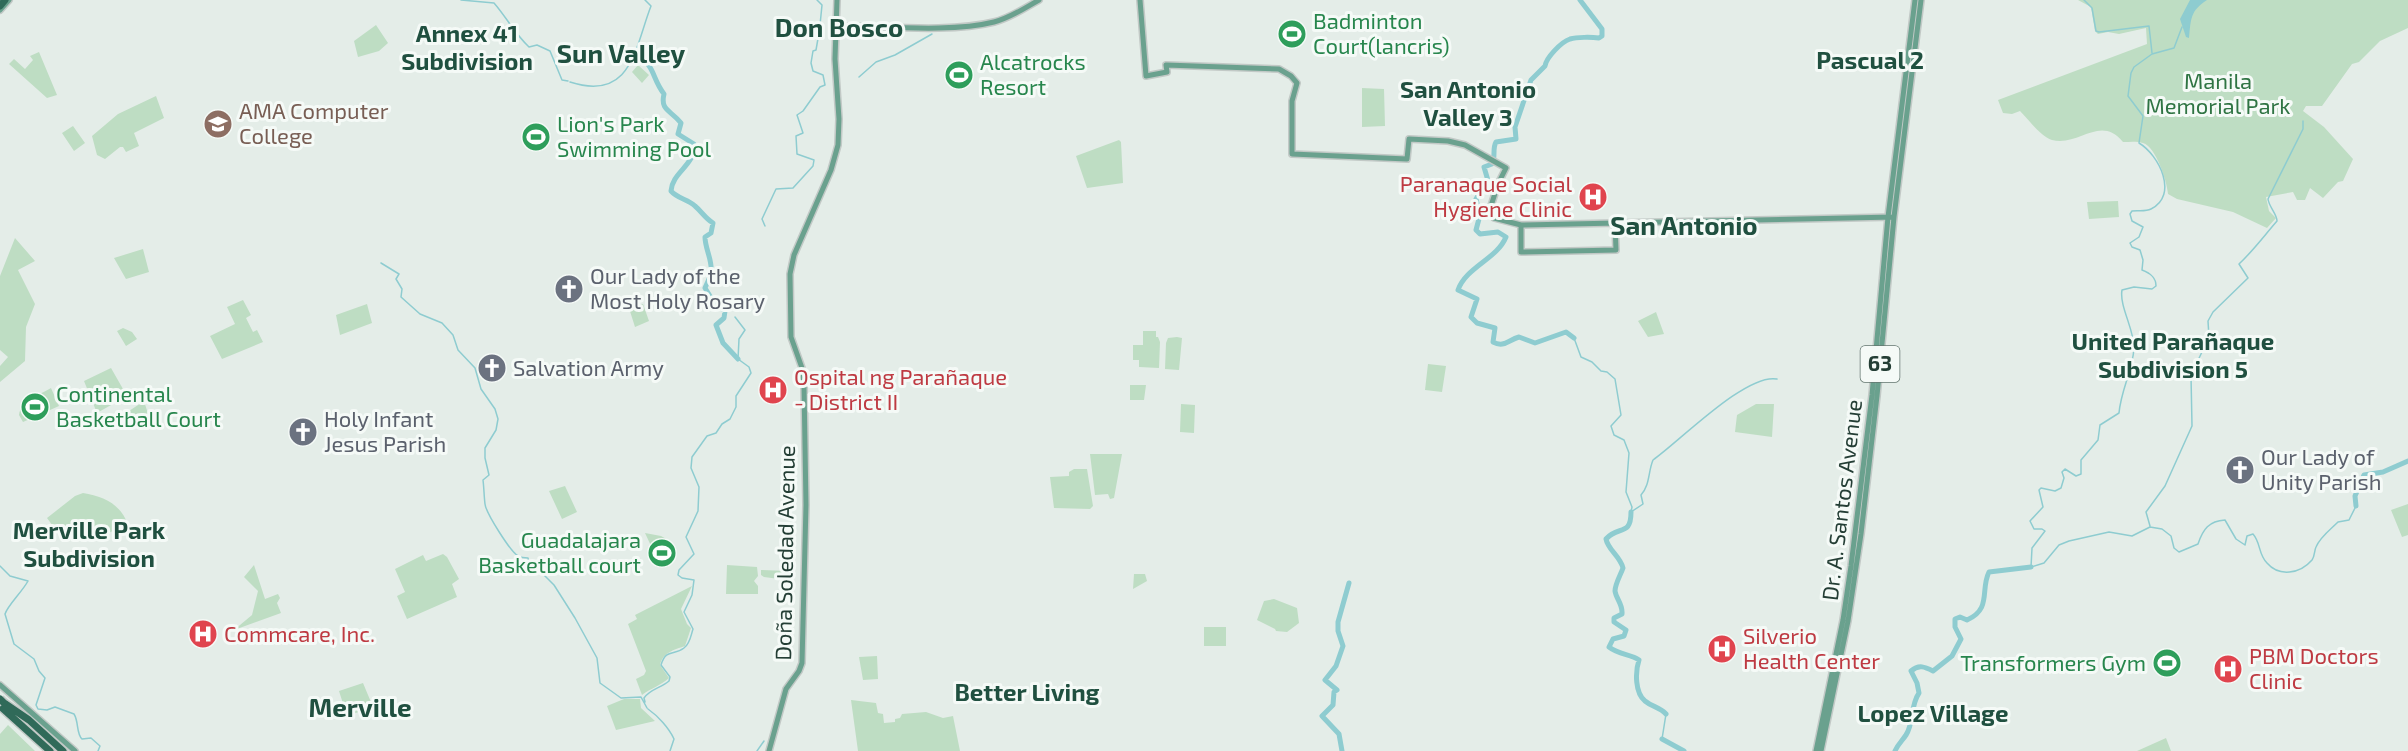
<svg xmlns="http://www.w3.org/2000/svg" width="2408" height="751" viewBox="0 0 2408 751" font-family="'Exo 2',sans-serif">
  <rect width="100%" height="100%" fill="#e4ede8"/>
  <path fill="#beddc3" d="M2078 0H2408V28L2380 41 2359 62 2352 64 2322 106H2306L2303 111 2324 127 2353 159 2343 181 2338 182 2323 198 2310 188 2305 200H2297L2293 192 2266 197 2269 211 2276 218 2267 228 2233 212 2177 199 2168 194C2167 181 2156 147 2143 143 2137 141 2129 142 2123 142 2100 114 2079 147 2052 140 2040 136 2029 120 2020 111L2012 114 2003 113 1998 100 2147 44 2146 28 2119 34 2108 32 2098 34 2095 31 2091 7Z
    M376 25 388 43 379 51 358 57 354 41Z
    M39 52 57 95 47 98 9 64 14 59 25 69 33 60 30 56Z
    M638 65 649 75 642 83 632 72Z
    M1362 88 1384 89 1385 126 1362 127Z
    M156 96 164 118 134 133 139 146 126 152 123 147H120L105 159 97 155 92 136 118 114Z
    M73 126 85 143 74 151 62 133Z
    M1119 140 1121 142 1123 183 1087 188 1076 156Z
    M2118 201 2119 217 2089 219 2087 202Z
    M15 238 35 261 18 270 35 304 26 327 25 361 0 382V366L8 357 0 350V276Z
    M143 249 149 272 126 279 114 258Z
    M243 300 251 315 246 318 253 332 257 330 263 342 222 359 210 336 235 324 227 307Z
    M367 304 372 323 340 335 336 315Z
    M643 304 649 321 635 327 629 308Z
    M1656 312 1664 334 1648 337 1638 321Z
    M123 328 132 332 137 339 126 346 117 331Z
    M1143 331H1156V337H1158L1160 342 1159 368 1139 367V360H1133V345H1143Z
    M1177 337 1182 338 1179 370 1165 369 1166 343 1168 338Z
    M1428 364 1446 366 1442 392 1425 390Z
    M111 368 127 396 97 413 84 381Z
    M1130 385H1146L1144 400H1130Z
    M51 388 59 406 23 422 19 415C21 400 40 395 51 388Z
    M144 401 151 423 140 425 123 415Z
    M1181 404 1195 405 1194 433 1180 432Z
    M1756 404H1774L1772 437 1735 432 1737 415Z
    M1090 454H1122L1114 498 1110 499 1108 494 1095 495Z
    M1074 469H1087L1093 506 1090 509 1054 508 1050 477 1069 476V472Z
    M565 486 577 512 562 519 549 491Z
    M83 493C103 496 121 504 128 525L108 533 82 524 74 528 68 537 58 533 47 518 75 496Z
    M2408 504V535L2402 537 2391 510Z
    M645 533 661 536 670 541 672 554 660 565Z
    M443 554 447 557 459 579 452 584 457 597 407 619 397 596 405 592 395 569 423 555 426 561Z
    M254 565 265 599 278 594 280 598 277 603 281 613 234 630 252 615 258 591 244 577Z
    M727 565 757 567 758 576 754 581 758 586V594H726Z
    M761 570 788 571 787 580 764 577 761 575Z
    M1134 574H1145L1147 581 1133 589Z
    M692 586 681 609 687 624 691 628 685 646C674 650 663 652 660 665L669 678C660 686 651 688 642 695L636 679 644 675 646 671 628 624 637 619 635 615Z
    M1274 599 1297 608 1299 623 1287 632 1276 631 1275 629 1257 620 1264 601Z
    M1204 627H1226V646H1204Z
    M877 656 878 679 863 680 859 657Z
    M363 683 373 707 347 716 339 691Z
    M624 699H640L641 708 655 721 616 730 607 706Z
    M851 700 876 703 878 713 883 714 884 723 895 722V719L900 718 902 714 926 712 943 718 953 716 960 751H858Z
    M8 725 35 751H0V734Z
    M2166 738 2171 751H2137Z"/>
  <path fill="#8eccd0" d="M2190 0H2207C2190 11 2191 19 2189 38L2186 37 2180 19Z"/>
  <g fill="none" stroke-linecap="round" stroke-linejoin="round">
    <path stroke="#8eccd0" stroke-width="1.5" d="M461 0 494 3C507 18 515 34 529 47L537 45 550 51 562 80 568 81
      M817 0 822 5 820 25
      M2084 0 2092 8 2096 31 2099 32 2149 26 2152 53
      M2182 27 2174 48 2152 54 2134 67 2131 73 2128 96 2143 116 2139 143C2159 155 2179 195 2151 209 2145 212 2138 210 2132 211L2130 214 2132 221 2143 227 2139 237 2130 243 2132 247 2140 250 2143 260 2142 270C2150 273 2156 277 2156 286L2152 289 2134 287 2122 290C2119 306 2135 331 2134 349 2132 372 2121 390 2119 413L2100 425 2098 440 2081 460V474L2076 476 2065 469 2062 472 2064 478 2061 488 2055 491 2041 488 2039 490 2043 507 2030 521 2034 529H2042L2045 531 2032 548 2031 567 2044 563 2059 545 2069 541 2109 532 2132 536 2150 527 2162 529 2171 536 2174 548 2179 552 2198 544C2203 529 2209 521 2225 520L2236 539 2245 545 2247 536 2253 534C2261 543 2258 554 2267 563 2279 577 2300 574 2312 560 2315 556 2314 551 2316 547 2320 537 2331 529 2338 522L2349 520 2356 506
      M859 77 876 62 895 55 932 34
      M570 82C632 102 635 47 651 6L645 0
      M765 226 762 219 776 189 793 188 813 166 814 160 797 154 796 136 803 133 797 115 803 111 820 87 825 85 823 75 813 71 811 63 813 51 816 50 820 27
      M381 263 399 274 396 279 402 289 401 297 420 314 442 323 453 335 458 350 475 368 481 389 495 409 498 419 496 430 485 448V458L489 475 483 480C484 488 484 496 485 504 486 513 510 551 518 556 520 557 526 558 528 558L530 567 544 575 554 585 575 618 597 658 600 683 621 698 641 697 647 708
      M1574 338 1581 357 1592 362 1601 371 1607 372 1615 379 1621 415 1611 426 1614 435 1624 440 1629 453 1626 492 1632 507 1631 512 1643 504 1641 495C1650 485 1648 472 1653 460 1680 441 1746 373 1777 379
      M2193 371 2209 337 2208 321 2213 312 2248 278 2239 264C2253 251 2264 236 2277 221 2277 214 2269 207 2268 199L2303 129V121
      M2150 526 2146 512 2165 486 2192 426 2191 376
      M0 566 10 576 28 581C22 592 8 605 5 614L14 644 34 659 39 671 45 678 36 705 38 709 47 710 55 707 74 714C79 722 76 733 82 739L91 738 100 746 98 751
      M645 702 644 698C650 689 661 688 669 681L670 677 661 665C666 648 674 656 684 648 690 644 691 635 693 629L684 612 692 595 694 580 682 578 678 575 679 570 694 554 686 537 698 511 699 487 691 468 692 457 707 436 716 433 722 424 730 419 736 407V396L751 373 749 367 738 359 739 339 745 330 735 317
      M648 709C658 716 669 728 674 739L670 751
      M1662 739 1666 714
      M757 751 764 741"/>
    <path stroke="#8eccd0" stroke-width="5" d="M636 55C656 66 651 77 664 94 660 111 671 110 681 123L678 134 694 144C696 165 672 172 671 191 678 199 688 199 695 206 702 212 705 218 713 223L711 233 705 237C705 249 713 261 711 273 710 278 707 283 705 288L715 304 725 311 724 318 716 325 723 343 738 359
      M1574 338 1566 332 1535 343 1519 337C1508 340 1504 348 1493 342L1495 328 1477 323 1471 317 1477 299 1458 290C1466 267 1497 259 1506 237L1498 232 1480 234 1476 230 1480 215 1476 199 1482 189 1489 184 1484 167 1492 164C1496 156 1492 149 1496 142L1516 139 1515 127 1531 80 1545 66C1546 58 1561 42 1570 39 1577 37 1591 37 1599 38L1602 36V29L1580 0
      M2356 506 2355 496 2364 475 2383 472 2408 461
      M1631 512C1631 537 1618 525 1606 539 1608 550 1620 556 1623 568 1621 574 1615 584 1615 591 1616 599 1623 604 1622 614L1614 618V622L1626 630 1624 636 1613 639 1609 647C1619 655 1631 654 1639 660 1635 672 1635 693 1645 701 1652 707 1660 707 1666 714
      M1662 739 1684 751
      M1342 751 1339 734 1322 716 1333 705 1334 692 1337 690 1325 680 1336 666 1343 646 1338 631V622L1349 583
      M1895 751C1898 744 1902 741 1906 735 1914 723 1910 706 1919 693L1917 683 1911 671C1919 664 1925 667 1933 671L1952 656 1961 639 1955 627V619L1960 617 1967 620C1992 609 1980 590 1989 572L2031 567"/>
    <g stroke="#c2c9c6" stroke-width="8">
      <path id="major" d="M1140 0 1146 76 1167 72 1166 65 1279 69 1291 76 1297 83 1292 101V154L1407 159 1409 139 1448 141 1465 145 1506 168 1498 184 1490 209 1494 218 1521 225 1894 217
        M0 10 9 0
        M837 26C883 26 950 33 994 22 1010 18 1025 8 1039 0
        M1521 225V252L1616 250 1615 223
        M0 685 75 751
        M769 751 786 689 799 671 802 663 806 505 804 386 802 368 791 337 790 274 794 255 831 170 838 145 839 119 835 59 837 0
        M1816 751 1843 620 1851 566 1872 395 1888 217 1915 0
        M1821 751 1848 621 1861 534 1877 396 1894 217 1921 0"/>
    </g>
    <g stroke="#c2c9c6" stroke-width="10">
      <path id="highway" d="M0 6 5 0
        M4 703 29 720 63 751
        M0 706 50 751"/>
    </g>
    <use href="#major" stroke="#6aa18e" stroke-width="5"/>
    <use href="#highway" stroke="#306a59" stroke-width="7"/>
    <g stroke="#c2c9c6" stroke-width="10" stroke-linecap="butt">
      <path id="highway-bridge" d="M0 699 4 703"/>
    </g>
    <use href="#highway-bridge" stroke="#306a59" stroke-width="7"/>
  </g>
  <defs>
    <g id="stadium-disc" transform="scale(1.5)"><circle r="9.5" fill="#2e9e5b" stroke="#f5faf7"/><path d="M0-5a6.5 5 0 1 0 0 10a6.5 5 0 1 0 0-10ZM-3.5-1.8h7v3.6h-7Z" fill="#fff"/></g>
    <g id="university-disc" transform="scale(1.5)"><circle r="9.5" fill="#8d6e63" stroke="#f5faf7"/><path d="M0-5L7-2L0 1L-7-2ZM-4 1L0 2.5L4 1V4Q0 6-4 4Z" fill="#fff"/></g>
    <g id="hospital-disc" transform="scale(1.5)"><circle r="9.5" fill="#e0444e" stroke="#f5faf7"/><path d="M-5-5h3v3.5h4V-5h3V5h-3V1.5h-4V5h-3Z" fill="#fff"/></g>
    <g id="church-disc" transform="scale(1.5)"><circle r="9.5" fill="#6b7280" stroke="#f5faf7"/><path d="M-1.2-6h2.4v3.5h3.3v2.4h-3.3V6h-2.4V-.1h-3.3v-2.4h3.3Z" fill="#fff"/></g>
  </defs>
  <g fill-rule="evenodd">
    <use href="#stadium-disc" x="1292" y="34"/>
    <use href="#stadium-disc" x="959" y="75"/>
    <use href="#university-disc" x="218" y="124"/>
    <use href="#stadium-disc" x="536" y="137"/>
    <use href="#hospital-disc" x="1593" y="197"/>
    <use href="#church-disc" x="569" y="289"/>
    <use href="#church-disc" x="492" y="368"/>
    <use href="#hospital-disc" x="773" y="390"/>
    <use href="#stadium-disc" x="35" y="407"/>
    <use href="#church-disc" x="303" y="432"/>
    <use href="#church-disc" x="2240" y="470"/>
    <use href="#stadium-disc" x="662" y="553"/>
    <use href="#hospital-disc" x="203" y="634"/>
    <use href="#hospital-disc" x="1722" y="649"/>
    <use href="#stadium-disc" x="2167" y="663"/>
    <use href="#hospital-disc" x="2228" y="669"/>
  </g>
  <g text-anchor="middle" stroke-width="6" stroke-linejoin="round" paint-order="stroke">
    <rect fill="#f5faf7" stroke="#63766f" stroke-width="1.5" x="1860.5" y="346" width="39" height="36" rx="4.5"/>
    <g font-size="21" font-weight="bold" fill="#243e35">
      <text x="1880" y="371">63</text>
    </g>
    <g font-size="22" fill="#27864d" stroke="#f5faf7" text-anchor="start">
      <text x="1313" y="29">Badminton<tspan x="1313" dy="25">Court(lancris)</tspan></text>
      <text x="980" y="70">Alcatrocks<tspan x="980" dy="25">Resort</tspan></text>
      <text x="557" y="132">Lion's Park<tspan x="557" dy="25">Swimming Pool</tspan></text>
      <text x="56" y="402">Continental<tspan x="56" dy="25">Basketball Court</tspan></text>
      <text x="641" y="548" text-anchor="end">Guadalajara<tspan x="641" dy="25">Basketball court</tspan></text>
      <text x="2146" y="671" text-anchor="end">Transformers Gym</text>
    </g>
    <g font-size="22" fill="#2f7443" stroke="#f5faf7">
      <text x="2218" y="89">Manila<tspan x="2218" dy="25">Memorial Park</tspan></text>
    </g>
    <g font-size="22" fill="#785e54" stroke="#f5faf7" text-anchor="start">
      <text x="239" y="119">AMA Computer<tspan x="239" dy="25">College</tspan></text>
    </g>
    <g font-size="22" fill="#be3a42" stroke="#f5faf7" text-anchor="start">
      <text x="1572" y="192" text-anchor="end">Paranaque Social<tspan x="1572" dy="25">Hygiene Clinic</tspan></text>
      <text x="794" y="385">Ospital ng Parañaque<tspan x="794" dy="25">- District II</tspan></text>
      <text x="224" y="642">Commcare, Inc.</text>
      <text x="1743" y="644">Silverio<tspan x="1743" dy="25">Health Center</tspan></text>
      <text x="2249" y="664">PBM Doctors<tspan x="2249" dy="25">Clinic</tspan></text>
    </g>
    <g font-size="22" fill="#5b616d" stroke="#f5faf7" text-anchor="start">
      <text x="590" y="284">Our Lady of the<tspan x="590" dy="25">Most Holy Rosary</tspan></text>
      <text x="513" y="376">Salvation Army</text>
      <text x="324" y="427">Holy Infant<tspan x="324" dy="25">Jesus Parish</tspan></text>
      <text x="2261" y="465">Our Lady of<tspan x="2261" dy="25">Unity Parish</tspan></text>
    </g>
    <g font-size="22" fill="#243e35" stroke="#f5faf7">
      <text transform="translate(1842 500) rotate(-83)" y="8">Dr. A. Santos Avenue</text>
      <text transform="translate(785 553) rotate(-89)" y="8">Doña Soledad Avenue</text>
    </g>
    <g font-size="24" font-weight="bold" fill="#205040" stroke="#f5faf7">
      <text x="467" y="42">Annex 41<tspan x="467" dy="28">Subdivision</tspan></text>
      <text x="1870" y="69">Pascual 2</text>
      <text x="1468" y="98">San Antonio<tspan x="1468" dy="28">Valley 3</tspan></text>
      <text x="2173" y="350">United Parañaque<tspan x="2173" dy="28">Subdivision 5</tspan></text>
      <text x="89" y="539">Merville Park<tspan x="89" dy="28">Subdivision</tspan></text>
      <text x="1027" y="701">Better Living</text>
      <text x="1933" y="722">Lopez Village</text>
    </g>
    <g font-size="26" font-weight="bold" fill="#205040" stroke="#f5faf7">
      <text x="839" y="37">Don Bosco</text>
      <text x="621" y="63">Sun Valley</text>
      <text x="1684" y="235">San Antonio</text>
      <text x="360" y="717">Merville</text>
    </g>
  </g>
</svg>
